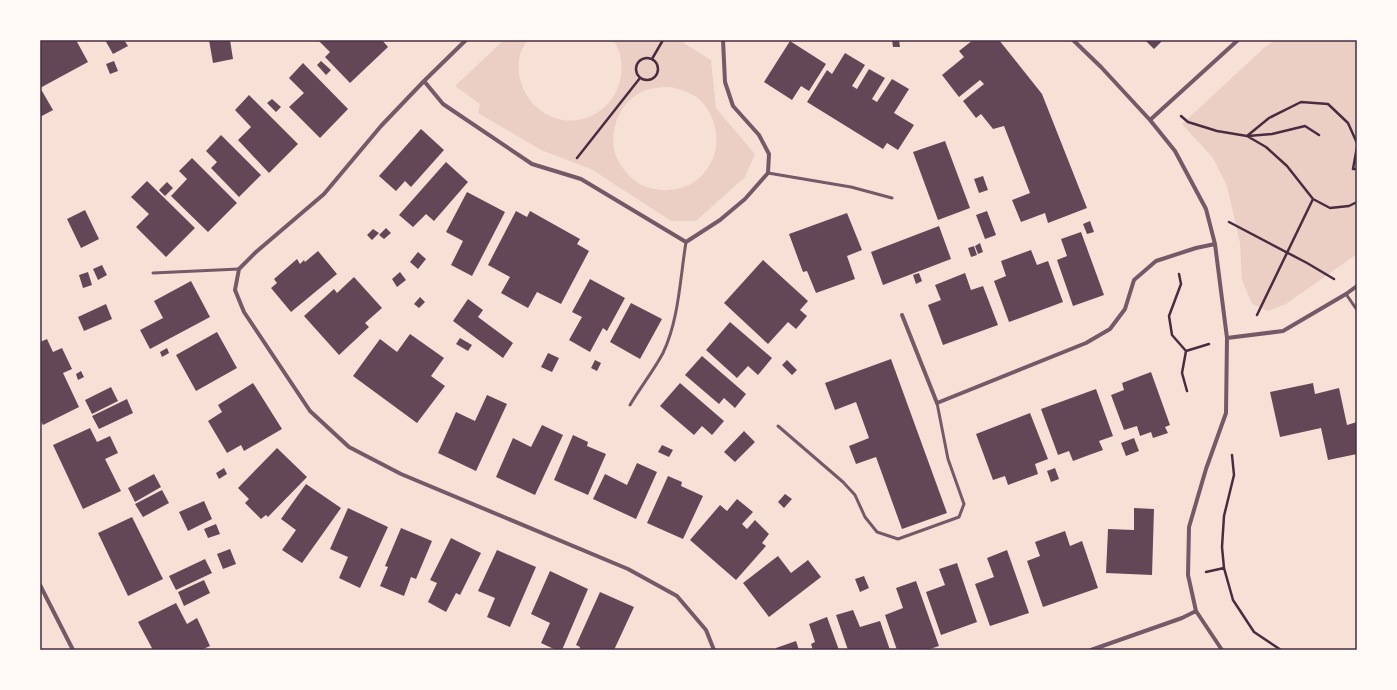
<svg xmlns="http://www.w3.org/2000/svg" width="1397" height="690" viewBox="0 0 1397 690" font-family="Montserrat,sans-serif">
  <rect width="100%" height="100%" fill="#f7e1d7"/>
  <path fill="#ebcfc5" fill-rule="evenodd" d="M504 40H527C525 44 522 49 520 54 513 83 532 115 563 120 589 124 614 106 620 81 623 68 622 51 613 40H679L711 60 716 108 755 154 745 177 696 221H671L591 169 541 150 478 113 480 104 455 86ZM671 87C682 90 693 93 701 101 720 121 722 152 704 173 685 196 644 196 626 172 623 169 621 165 619 162 606 140 616 109 636 95 647 88 659 87 671 87Z
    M1275 40H1357V254L1286 304 1268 311 1252 304 1242 280 1240 243 1227 186 1213 158 1182 124 1265 47Z"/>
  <path fill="#644757" d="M40 40H76L88 62 40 88Z
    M105 40H124L128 46 113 54Z
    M209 40H230L233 59 213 63Z
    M318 40H382L388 47 350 83 325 57 330 52Z
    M892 40H899L900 47H893Z
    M973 40H999L1042 94 1087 208 1048 223 1045 213 1021 222 1012 200 1030 193 1004 126 993 129 981 114 976 118 963 101 984 84 980 80 959 97 942 75 964 57 959 51Z
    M1145 40H1163L1154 49Z
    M790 41 826 64 809 91 801 86 792 100 764 82Z
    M845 53 865 65 852 86 857 89 869 69 885 78 872 99 877 102 892 79 909 89 894 113 914 125 898 150 887 143 883 149 807 102 827 70 832 74Z
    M114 61 118 71 110 74 106 64Z
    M321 61 331 70 326 75 317 65Z
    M303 63 348 109 320 138 289 107 304 93 289 78Z
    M42 91 53 110 40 117V92Z
    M249 95 298 144 269 173 238 140 251 127 235 110Z
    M272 99 281 107 276 112 267 103Z
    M421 129 444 150 411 187 405 181 396 191 379 176Z
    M221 135 261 175 239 197 211 168 217 162 206 151Z
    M945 141 970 208 938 220 913 152Z
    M192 158 237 203 208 232 171 196 187 179 179 171Z
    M446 162 468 182 434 221 426 214 413 227 399 215Z
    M983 176 988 190 979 193 974 179Z
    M147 181 195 228 166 257 136 227 149 214 131 197Z
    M167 182 173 188 165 196 159 190Z
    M467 192 505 212 472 276 451 265 463 241 446 232Z
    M85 210 99 239 81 248 67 219Z
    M516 211 527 217 530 211 580 239 577 244 589 251 561 304 537 292 528 308 501 293 510 277 488 265Z
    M987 211 996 235 985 239 976 215Z
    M847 213 862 250 847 256 855 279 816 293 807 271 803 272 789 234Z
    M1090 221 1094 232 1087 234 1083 224Z
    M939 226 951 259 883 285 871 252Z
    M386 228 391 233 384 239 379 235Z
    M373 229 379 233 372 240 367 235Z
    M1081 232 1104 295 1073 306 1057 260 1067 256 1061 239Z
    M980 243 983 252 978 254 975 246Z
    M974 246 977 255 971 257 968 248Z
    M1031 250 1037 265 1048 261 1063 302 1009 322 994 281 1006 276 1001 261Z
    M318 251 337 274 291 312 271 288 277 283 274 279 297 259 300 264 304 260 305 262Z
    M418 252 426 259 418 269 410 262Z
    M763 260 808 301 800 310 807 316 796 329 788 322 768 344 724 303Z
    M102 265 107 275 98 280 93 269Z
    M88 272 92 285 83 288 79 275Z
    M400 272 406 280 397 287 392 279Z
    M919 273 922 281 916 284 913 275Z
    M965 273 971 290 983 286 998 325 943 345 928 305 941 300 935 285Z
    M354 277 382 308 365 323 369 327 339 355 304 316 334 289 337 293Z
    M590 279 625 298 607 331 603 328 590 352 569 340 582 317 572 312Z
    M191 281 210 317 150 349 140 330 163 318 154 301Z
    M420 297 425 302 419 308 414 304Z
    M468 299 483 310 478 317 513 343 503 358 453 321Z
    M631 303 662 319 640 359 610 342Z
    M106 304 112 319 84 331 78 317Z
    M730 322 772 358 758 375 748 366 737 378 706 350Z
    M217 332 237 368 196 391 176 355Z
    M410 334 444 358 431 376 445 386 417 423 353 376 380 339 397 352Z
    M460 338 472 345 468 351 456 344Z
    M47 339 53 352 62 348 72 369 63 373 79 407 43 425 40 419V342Z
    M167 348 169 353 162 357 160 352Z
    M548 353 559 358 552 372 541 367Z
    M702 356 746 394 735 408 724 398 719 404 685 375Z
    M891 359 947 513 902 529 876 457 856 464 849 446 869 438 856 402 835 410 825 383Z
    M595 360 601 363 597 371 591 368Z
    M787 360 797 370 792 375 782 365Z
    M81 371 84 377 78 380 76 374Z
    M1151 372 1170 425 1165 427 1168 433 1153 438 1151 432 1140 436 1137 426 1124 430 1111 395 1124 390 1122 383Z
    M253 383 282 429 244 451 241 445 227 453 208 421 222 412 218 405Z
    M680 383 724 421 712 435 702 426 694 435 660 406Z
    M1313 383 1315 394 1339 388 1347 425 1357 422V454L1328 460 1321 428 1280 437 1270 392Z
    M111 387 118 401 92 414 85 400Z
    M1096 389 1113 436 1099 441 1103 450 1089 455 1073 461 1069 451 1058 455 1041 409Z
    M487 395 507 404 476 471 438 453 456 412 475 421Z
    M127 399 133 413 99 429 92 416Z
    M1030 413 1048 459 1035 464 1038 474 1008 485 1005 476 993 480 976 434Z
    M542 425 563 435 535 495 496 477 513 438 531 447Z
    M90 428 97 442 110 436 118 453 105 459 121 491 83 509 53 445Z
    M744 431 755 442 735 462 724 452Z
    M573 435 588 442 587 446 606 454 588 495 554 480Z
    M1134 438 1139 451 1126 456 1121 443Z
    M662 445 673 450 669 457 658 452Z
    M277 448 307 477 268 517 266 515 261 519 245 503 249 499 238 488Z
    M637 463 657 472 636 519 593 499 605 474 627 485Z
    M224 468 227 474 219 479 216 473Z
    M1055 468 1059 479 1051 482 1047 471Z
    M154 474 161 487 135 502 128 488Z
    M668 476 682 482 681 486 703 496 683 539 647 523Z
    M306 484 341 508 302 563 282 550 296 530 281 519Z
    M162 490 169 503 143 517 135 504Z
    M785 494 792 499 784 508 778 502Z
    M737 499 753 512 742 524 747 529 755 520 769 534 762 543 766 546 736 580 690 540 720 505 727 511Z
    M204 501 212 519 188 531 179 512Z
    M348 508 388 527 360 588 339 578 348 557 330 549Z
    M1134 508 1154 509 1152 575 1106 573 1108 529 1134 530Z
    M132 517 163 579 128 596 98 533Z
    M216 524 220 534 208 538 204 529Z
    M401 528 432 541 416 579 411 577 404 596 380 586 388 567 385 566Z
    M1065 531 1070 546 1082 541 1098 588 1043 607 1027 561 1040 556 1035 542Z
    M451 538 481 553 460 595 456 593 446 612 428 602 437 583 430 580Z
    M230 549 236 564 223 569 217 554Z
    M497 550 536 567 510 627 487 617 495 598 478 591Z
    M1007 550 1029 613 990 626 975 584 994 577 987 558Z
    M778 556 791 573 808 560 821 577 769 617 743 583Z
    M205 559 212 573 176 590 169 576Z
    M957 563 977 622 941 635 926 592 945 585 939 569Z
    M550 571 588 589 562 650H556L541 643 550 623 531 614Z
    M864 576 869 588 860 592 855 579Z
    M204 580 210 593 184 606 178 592Z
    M916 581 939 646 927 650H897L885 615 903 608 896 588Z
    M600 592 634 607 614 650H579L580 647 576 645Z
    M176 603 187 624 197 618 210 646 201 650H153L138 622Z
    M853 610 860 627 880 621 890 650H848L836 615Z
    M827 617 839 650H813L811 644 815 642 809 624Z
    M796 641 799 650H776V648Z"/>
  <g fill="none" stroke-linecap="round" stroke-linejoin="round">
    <path stroke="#4a2c40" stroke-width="2.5" d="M636 69a11 11 0 1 1 22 0a11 11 0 1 1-22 0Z
      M652 59 663 40
      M1181 116 1188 122 1217 131 1247 136 1266 147 1287 166 1313 199 1330 208 1349 206 1357 202
      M1247 136 1269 118 1301 102 1328 104 1348 123 1357 143
      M1248 136 1272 134 1305 126 1319 135
      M1357 147 1353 169H1357
      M577 158 640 78
      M1229 222 1307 263 1334 279
      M1179 274 1181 284 1169 316 1172 335 1186 351 1209 344
      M1257 315 1313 199
      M1186 351 1182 373 1187 391
      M1232 455 1234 475 1224 516 1222 547 1224 568 1233 600 1254 632 1281 650
      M1206 572 1224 568"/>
    <path stroke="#755966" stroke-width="3" d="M768 173 851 187 892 198
      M153 273 239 269
      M1346 294 1357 310
      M630 405C640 388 654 370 663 353 679 319 680 279 686 242
      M778 426 843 482 855 495 865 517 877 532 898 539 959 517 964 504 948 459 937 403"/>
    <path stroke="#755966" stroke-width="4" d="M466 40 424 81 381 126 324 194 256 252 239 269 235 290 244 312 310 411 349 447 401 474 628 569 677 596 706 630 714 650
      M1073 40 1101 67 1150 120 1175 151 1206 209 1215 244 1227 338 1226 413 1206 469 1189 527 1188 575 1196 611 1222 650
      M424 81 443 104 532 164 581 179 686 242 720 220 745 199 768 173 769 154 759 135 733 106 725 82 723 40
      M1150 120 1238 40
      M902 315 937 403 1086 343 1110 329 1125 309 1134 280 1156 261 1196 248 1215 244
      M1227 338 1283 331 1346 294 1357 286
      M40 585 73 650
      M1091 650 1182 618 1196 611"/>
  </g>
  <rect width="1397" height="690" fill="none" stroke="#fffaf5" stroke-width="82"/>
  <rect x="41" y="41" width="1315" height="608" fill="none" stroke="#4a2c40" stroke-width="1.5"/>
</svg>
